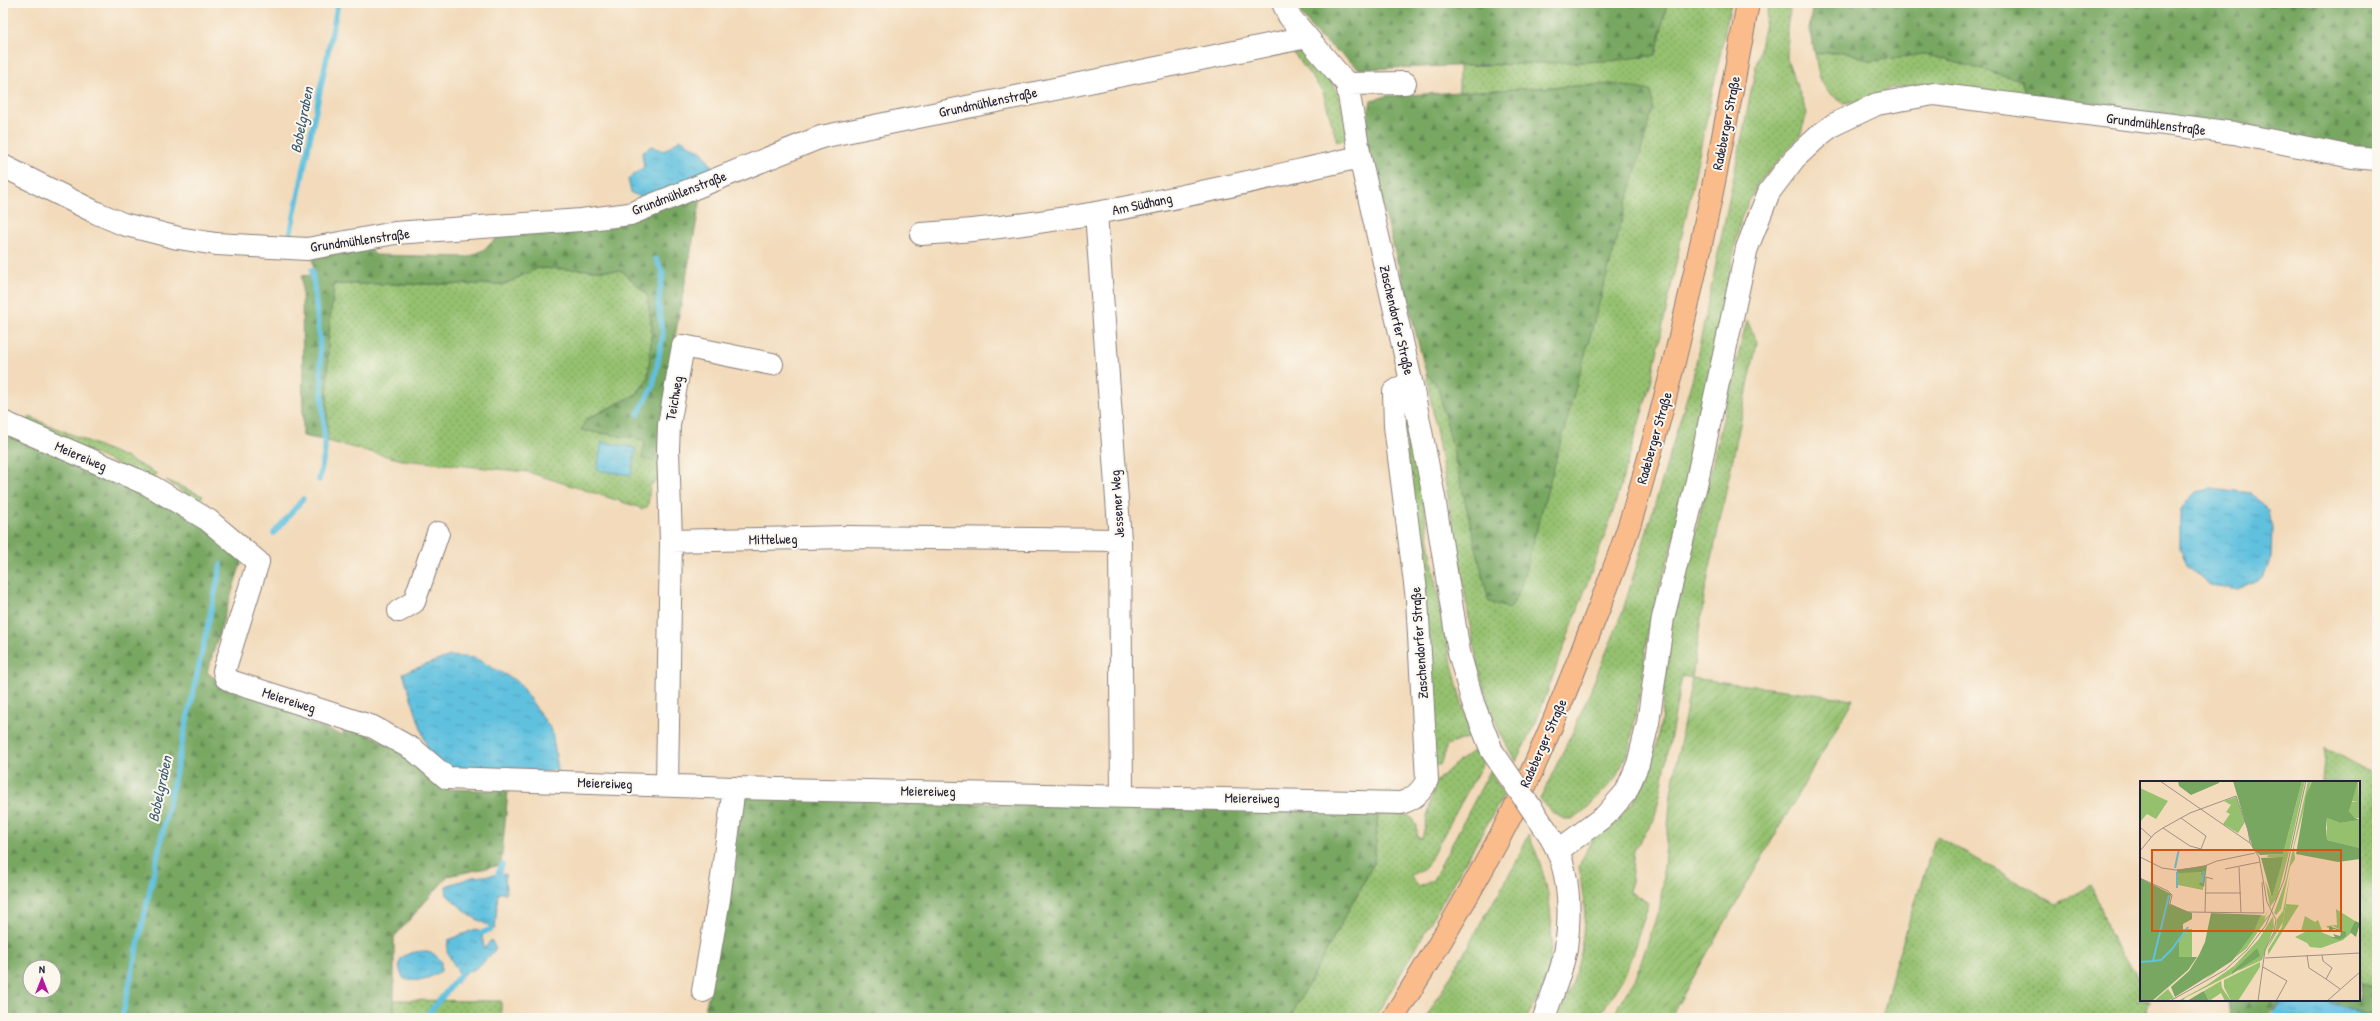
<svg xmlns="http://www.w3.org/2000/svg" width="2380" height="1021" viewBox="0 0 2380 1021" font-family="'Patrick Hand',sans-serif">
  <defs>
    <pattern id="grass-dots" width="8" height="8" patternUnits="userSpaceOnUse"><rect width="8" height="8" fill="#95c16f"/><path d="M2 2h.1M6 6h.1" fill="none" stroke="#799c5c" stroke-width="1.8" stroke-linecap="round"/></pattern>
    <pattern id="forest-firs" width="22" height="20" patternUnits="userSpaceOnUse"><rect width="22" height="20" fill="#78a762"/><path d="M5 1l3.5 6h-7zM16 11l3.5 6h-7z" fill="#628852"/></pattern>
    <pattern id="garden-furrows" width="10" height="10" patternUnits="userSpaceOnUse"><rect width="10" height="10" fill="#95c16f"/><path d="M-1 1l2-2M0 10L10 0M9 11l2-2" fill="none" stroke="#799c5c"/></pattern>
    <pattern id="water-ripples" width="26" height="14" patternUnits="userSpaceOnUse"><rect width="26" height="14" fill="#61c1df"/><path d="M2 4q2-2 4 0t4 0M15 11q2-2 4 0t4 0" fill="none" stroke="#509cb6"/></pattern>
  </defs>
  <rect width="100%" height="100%" fill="#fbf7ec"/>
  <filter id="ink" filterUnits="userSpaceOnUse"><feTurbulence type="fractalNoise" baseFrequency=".025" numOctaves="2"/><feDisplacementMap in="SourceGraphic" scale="8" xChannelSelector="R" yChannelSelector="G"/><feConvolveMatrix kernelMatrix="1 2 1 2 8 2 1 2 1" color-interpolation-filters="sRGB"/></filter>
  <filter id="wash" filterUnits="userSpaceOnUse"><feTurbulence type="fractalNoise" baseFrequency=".012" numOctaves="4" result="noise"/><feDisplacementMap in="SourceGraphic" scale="16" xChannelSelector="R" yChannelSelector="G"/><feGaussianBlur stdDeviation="0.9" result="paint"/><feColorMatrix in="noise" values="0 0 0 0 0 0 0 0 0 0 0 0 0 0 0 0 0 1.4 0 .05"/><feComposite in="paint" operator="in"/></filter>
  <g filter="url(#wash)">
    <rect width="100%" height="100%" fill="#f2daba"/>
    <path fill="url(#grass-dots)" stroke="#5c7255" d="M1667 3H1731L1651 382 1612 515 1578 609 1536 722 1516 761C1479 704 1472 635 1461 570 1449 504 1438 439 1426 373L1438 387 1613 84 1459 92V66L1609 61 1656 55Z
      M1769 3H1791L1787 29V59L1807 113 1800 136 1757 185 1741 218 1709 371 1689 486 1647 633 1643 678 1629 749 1617 777 1581 814 1573 819H1564L1553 813 1540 799 1575 727 1621 617 1693 377Z
      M1292 51 1310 53 1332 81 1339 96 1349 138 1337 142 1323 92Z
      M1847 52 1871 61 1924 54 2021 80 2027 99 1934 83 1891 88 1867 100 1843 103C1820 87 1820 82 1815 54Z
      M538 268 622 271 647 294 652 328 648 378 637 394 586 419 581 430 645 440 660 461V478L650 486 648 506 641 510 638 507 528 472 402 460 327 441 328 339 334 284H505Z
      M1747 320 1757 343 1705 592 1692 678 1682 676 1660 795 1654 820 1634 850 1630 892 1649 903 1626 973 1598 1018H1557L1572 985 1581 952 1585 914 1579 866 1591 841 1632 803 1650 771 1661 722 1671 618 1681 593Z
      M1408 396C1426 510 1436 626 1472 736L1447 745 1440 765H1434L1402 398Z
      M30 417 123 456 157 474 152 480 27 424Z
      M166 480 203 496 196 502Z
      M2325 748 2377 776V991L2359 982V782H2322Z
      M1474 750 1483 763 1426 867 1410 876 1419 887 1433 880 1490 771 1504 795 1375 1018H1290L1374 863 1378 814 1408 815 1417 825V837L1422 839 1435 783 1454 765Z
      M1528 835C1550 877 1557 930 1547 976 1544 990 1533 1005 1527 1018H1426L1516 863Z
      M1936 836 2057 904 2091 885 2099 901 2109 934 2121 955 2141 980V1000L2149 1001 2144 1015 2139 1018H1882L1894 969Z
      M394 1000 501 1001V1018H394Z"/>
    <path fill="url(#forest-firs)" stroke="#4d644e" fill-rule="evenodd" d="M1293 3H1667L1656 55 1609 61 1360 69 1317 35Z
      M1813 3H2377V151L2027 99 2021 80 1924 54 1871 61 1847 52 1815 54 1809 29Z
      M1613 84 1651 91 1653 108 1520 590 1510 609 1489 602 1438 387 1426 373 1364 132 1371 101 1386 96Z
      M702 193 675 336V350L660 461 642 459 645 440 581 430 586 420 637 394 648 378 652 328 647 294 622 271 538 268 505 284H334L328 339 327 441 303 436 302 276 314 275 313 257 369 246 375 255 469 257 483 250 505 231Z
      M3 430 146 491 205 527 242 560 207 672 221 684 304 711 303 721 342 735 347 724 412 756 445 789 508 791 501 865 448 876 394 937V1018H3ZM30 967H54V991H30Z
      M741 797 1361 813 1378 814 1374 863 1290 1018H703L710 989Z
      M2359 982 2377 991V1018L2320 1000H2359Z
      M2228 1000H2283L2264 1018H2230Z"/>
    <path fill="url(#garden-furrows)" stroke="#5c7255" d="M1692 678 1853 699 1670 1018H1611L1636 977 1660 906 1671 793Z"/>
    <path fill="url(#water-ripples)" stroke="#42728d" d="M680 139 702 152 715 171 647 199 631 193 628 179 644 167 642 153 651 146 664 151Z
      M602 442 636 448 631 475 597 470Z
      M2211 489 2252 494 2269 511 2272 529 2271 558 2263 577 2238 589 2210 585 2188 566 2180 549V509L2196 492Z
      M450 656 475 658 518 682 552 731 558 770 541 772 471 771 445 766 429 753 403 673Z
      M505 874 506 893H498L495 929 471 916 447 895 446 886 473 877Z
      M476 929 482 933 484 949 491 940 496 948C487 960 476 971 460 975L447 952 448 940Z
      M423 951 434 954 441 961V971C430 978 418 983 404 979 392 958 404 953 423 951Z
      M2283 1000H2320L2375 1018H2272L2274 1010Z"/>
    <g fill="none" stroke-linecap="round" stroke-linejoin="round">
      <path stroke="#61c1df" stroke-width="5.5" d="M289 241 338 3
        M312 270 319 331 325 450 319 480
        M638 414 653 386 663 335 658 304 663 273 656 259
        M274 533 303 499
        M498 874 502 865
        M482 933 491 929
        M122 1018 221 565
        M425 1018 460 975"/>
    </g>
  </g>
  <g filter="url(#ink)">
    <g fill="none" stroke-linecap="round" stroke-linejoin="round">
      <g stroke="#8a7e7a" stroke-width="24">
        <path id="minor" d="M1283 3 1289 16 1347 84 1360 157 1411 381 1434 497 1459 652 1473 703 1492 751
          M1347 84 1405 83
          M3 166 97 213 123 224 178 238 216 244 307 249 395 233 581 220 630 214 821 137 1307 37
          M1096 213 1120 540 1122 795
          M921 234C1069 226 1215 189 1360 157
          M3 422 149 485 208 520 258 562 224 671 226 678 233 682 373 727 414 750 447 778 734 788 1401 803C1414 799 1422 792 1427 780L1417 599 1395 426 1394 392 1411 381
          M671 541 846 537 1120 540
          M399 611 414 602 438 533
          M667 785 671 541 668 450 669 425 683 346 772 364
          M1559 850 1606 815 1626 792 1638 764 1648 723 1663 618 1696 485 1747 248 1769 192 1794 159 1821 134 1833 125 1877 104 1934 94 2234 133 2352 157 2377 159
          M703 991 719 899 734 788
          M1544 1018C1551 996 1562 972 1566 948 1571 913 1570 868 1551 838"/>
      </g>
      <g stroke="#8a7e7a" stroke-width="24">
        <path id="highway" d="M1393 1018C1434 954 1473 889 1508 821 1536 766 1559 708 1582 651 1600 605 1619 560 1633 513 1683 346 1717 175 1748 3"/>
      </g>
      <use href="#minor" stroke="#fff" stroke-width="22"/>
      <use href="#highway" stroke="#fabc8b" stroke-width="22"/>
      <g stroke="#8a7e7a" stroke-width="24" stroke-linecap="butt">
        <path id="minor-bridge" d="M1492 751 1549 834"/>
      </g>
      <use href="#minor-bridge" stroke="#fff" stroke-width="22"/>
    </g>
  </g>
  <g text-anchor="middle" stroke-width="4" stroke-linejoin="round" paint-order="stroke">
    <g font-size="14" fill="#22223b" stroke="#fbf7ec">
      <text transform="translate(988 102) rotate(-12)" y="5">Grundmühlenstraße</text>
      <text transform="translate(1726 123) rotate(-79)" y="5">Radeberger Straße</text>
      <text transform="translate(2156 124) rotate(7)" y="5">Grundmühlenstraße</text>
      <text transform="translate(679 193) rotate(-21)" y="5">Grundmühlenstraße</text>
      <text transform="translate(1142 204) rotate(-12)" y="5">Am Südhang</text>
      <text transform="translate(360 240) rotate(-8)" y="5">Grundmühlenstraße</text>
      <text transform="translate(1397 320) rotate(77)" y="5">Zaschendorfer Straße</text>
      <text transform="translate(674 398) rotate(-80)" y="5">Teichweg</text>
      <text transform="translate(1654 438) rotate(-74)" y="5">Radeberger Straße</text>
      <text transform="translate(81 456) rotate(23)" y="5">Meiereiweg</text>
      <text transform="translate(1117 504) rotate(-94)" y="5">Jessener Weg</text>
      <text transform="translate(773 539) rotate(-1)" y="5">Mittelweg</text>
      <text transform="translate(1419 643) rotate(-94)" y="5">Zaschendorfer Straße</text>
      <text transform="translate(289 700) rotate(18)" y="5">Meiereiweg</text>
      <text transform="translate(1543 743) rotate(-66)" y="5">Radeberger Straße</text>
      <text transform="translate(605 783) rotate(2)" y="5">Meiereiweg</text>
      <text transform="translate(928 791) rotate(1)" y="5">Meiereiweg</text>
      <text transform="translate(1252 798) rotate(1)" y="5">Meiereiweg</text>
    </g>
    <g font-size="15" font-style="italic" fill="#385a74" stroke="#fbf7ec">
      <text transform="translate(302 120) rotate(-79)" y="5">Bobelgraben</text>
      <text transform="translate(160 789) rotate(-78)" y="5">Bobelgraben</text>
    </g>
  </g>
  <g transform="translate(2140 781)">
    <rect width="220" height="220" fill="#f2daba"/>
    <path d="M162 0H165L149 71 137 117 130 126 125 99 132 117 143 77 127 76 128 74 143 73ZM168 0H171L154 66 155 78 150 86 141 128 136 134 134 132 146 99ZM218 0 220 37H215L209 30 211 21 218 20H211ZM0 7 28 20 16 38 7 33 0 41ZM187 37 200 42 220 39V67L187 59ZM54 90 63 92V99L58 103 63 104V109L38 104V91ZM150 94 143 141 127 168 136 147 137 138 143 130ZM129 128 124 139 131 132 106 168 65 199 101 166 113 151 121 134 125 135ZM196 128 215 140 211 152 203 159 181 167 170 166 167 162 155 156 167 150 181 151 200 159 204 151 193 145 188 147 186 145 197 144ZM133 135 134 146 122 179 98 190 117 167 116 168 92 193 45 217 43 220H38L67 204 94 185 119 158ZM165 135 175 141 178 139 182 149 161 150ZM43 148H52V176L39 177V158ZM81 200 82 207 91 220H85L81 212 69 220 64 210ZM28 208 34 217 27 220H14Z" fill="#95c16f"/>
    <path d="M38 0H79V2L51 14 39 5ZM93 0H162L143 73 120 74 113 68ZM172 0H218L209 30 215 37 220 39 200 42 187 37 186 47 187 59 220 67V78L198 81 156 73 166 15ZM143 76V78L132 117 121 77ZM67 84 64 106 58 103 63 99 61 91 38 92 36 104 37 89ZM0 97 31 113 29 123 52 132V138L43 143V152L39 158V176H57L48 189 12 220H0ZM71 132 121 134 113 152 92 180 35 216 31 206 49 190 59 174 65 161ZM215 140 220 142 216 156 210 151ZM189 145 206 151V155L200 159 190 156H195L193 153 200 155 201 152 195 148 189 150ZM117 167 120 175 92 193V191ZM64 210 69 220H47L62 211Z" fill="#78a762"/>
    <path d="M96 16 105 41 98 52 83 43 90 33 86 31 91 24 84 20ZM146 123 159 124 128 174V169L142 146ZM120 181V186L98 220H91L84 206V199Z" fill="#95c16f"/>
    <path fill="none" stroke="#61c1df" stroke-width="2" d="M35 87 39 68M37 91V107M62 102 64 90M13 180 21 179 32 168 48 146M0 181 13 180 29 114"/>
    <path fill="none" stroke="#9f9087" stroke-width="1" d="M20 0 110 62M0 46 11 56M23 47 50 65 61 68 66 55 41 37M0 70 14 53 23 47 50 32 96 15 108 49 110 62 119 76 127 121 136 139 134 151 125 169 118 220M0 76 22 87 36 89 62 86 77 80 115 72M99 86 101 132M85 88 120 81M0 97 28 110 32 114 30 123 47 131 124 132 122 101M65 112H101M65 131 66 96 73 98M167 174 169 187 186 198 192 187 183 180 182 174M125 177 220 172M123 186 147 200 136 220M186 198 200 208M30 220 85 189 107 169 126 144 144 99 166 0M187 220 220 191"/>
    <path fill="#d45411" fill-opacity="0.15" stroke="#d45411" stroke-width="2" d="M12 69H201V150H12Z"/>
    <rect width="220" height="220" fill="none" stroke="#22223b" stroke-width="2"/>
  </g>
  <rect width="2380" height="1021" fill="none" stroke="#fbf7ec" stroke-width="16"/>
  <g transform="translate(42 979)"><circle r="19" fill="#fbf7ec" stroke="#a4a2a5"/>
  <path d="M0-3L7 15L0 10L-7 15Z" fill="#b5179e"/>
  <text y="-6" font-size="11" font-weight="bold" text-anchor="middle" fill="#22223b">N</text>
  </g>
</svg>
